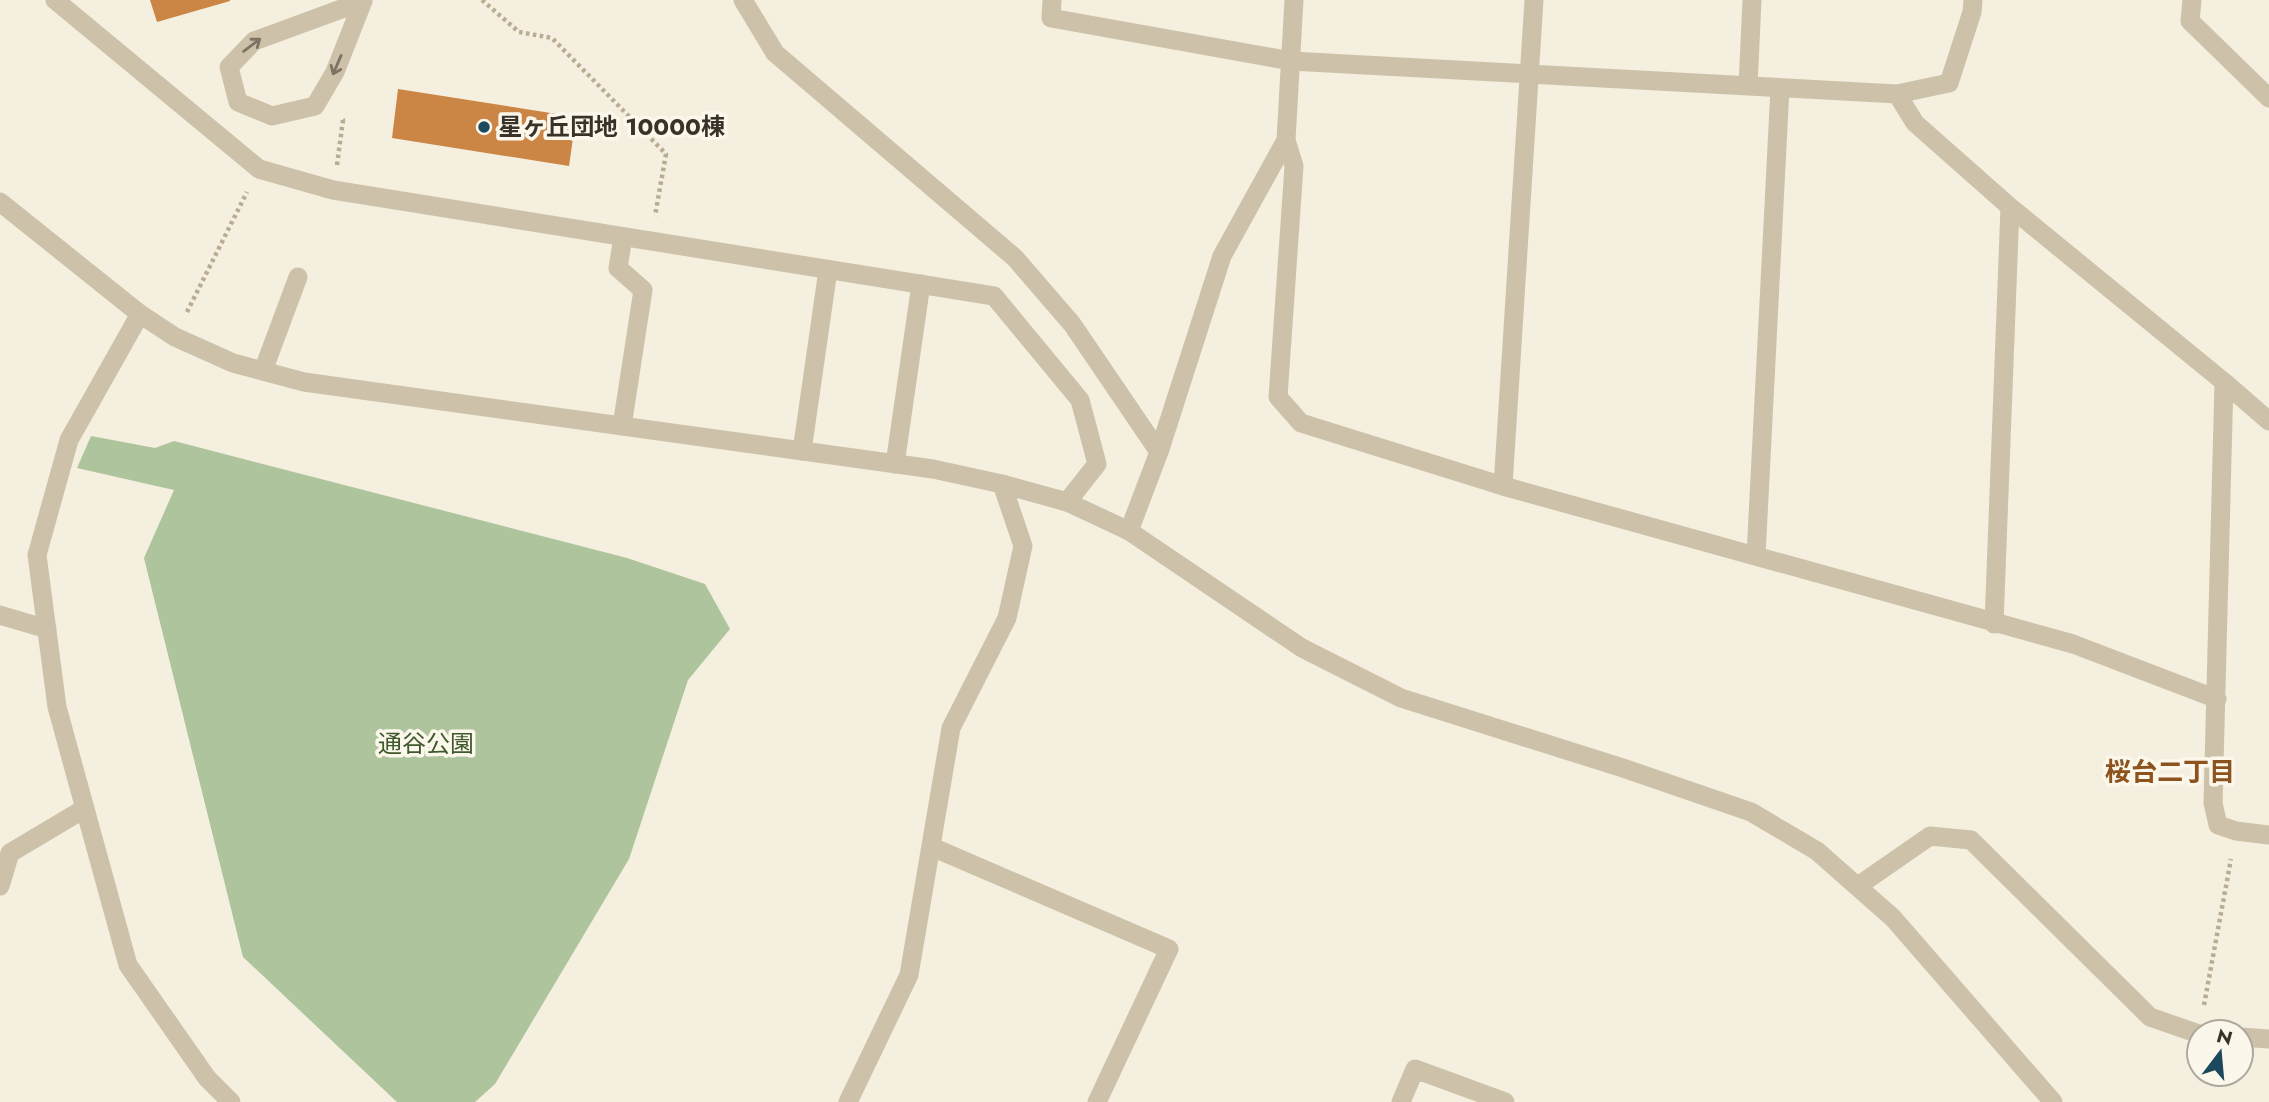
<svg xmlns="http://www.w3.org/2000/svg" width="2269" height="1102" viewBox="0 0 2269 1102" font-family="Jost,'Noto Sans JP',sans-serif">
  <rect width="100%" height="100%" fill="#f4efde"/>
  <path fill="#adc49d" d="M91 436 155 448 174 441 627 558 705 584 730 629 688 680 629 859 495 1084 475 1102H397L243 957 144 558 174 490 77 468Z"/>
  <path fill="#cb8545" d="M150 0H230V1L157 22Z
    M398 89 576 117 569 166 392 138Z"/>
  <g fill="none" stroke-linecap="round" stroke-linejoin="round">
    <path stroke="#b9ac93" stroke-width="4.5" stroke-dasharray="3.5 3.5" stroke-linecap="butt" d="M482 0 519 32 552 38 666 154 655 216
      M337 165 343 120 341 119
      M187 312 247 192
      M2204 1005 2231 859"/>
    <path stroke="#cdc2a9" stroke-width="19" d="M622 426 643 290 618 268 623 237
      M802 451 828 270
      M895 464 921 284"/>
    <path stroke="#cdc2a9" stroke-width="19" d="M55 0 259 169 333 190 994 296 1080 400 1097 464 1067 502
      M743 0 775 53 1015 258 1072 324 1159 452
      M1052 0 1051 18 1291 61 1897 94 1915 123 2010 207 2224 382 2269 421
      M1294 0 1286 140 1294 166 1278 397 1301 423 1503 486 2073 644 2217 699
      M2192 0 2190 21 2269 98
      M363 1 254 41 229 67 238 102 272 116 315 106 335 72 363 1V0
      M1748 86 1752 0
      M1897 94 1949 83 1972 12 1973 0
      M140 314 69 440 37 555 57 707 128 965 207 1078 231 1102
      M263 371 298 277
      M2224 382 2213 803 2218 825 2236 831 2269 835
      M1503 486 1534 0
      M1129 531 1159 452 1222 256 1286 140
      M1756 556 1780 88
      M0 615 47 629
      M1994 624 2010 207
      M932 847 1169 949 1097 1102
      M0 886 10 853 84 809
      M1858 886 1930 836 1971 840 2150 1017 2199 1034
      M2241 1037 2269 1039
      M1401 1102 1415 1069 1505 1102"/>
    <path stroke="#cdc2a9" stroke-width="19" d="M0 202 140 314 175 337 233 363 304 382 933 469 1002 484 1067 502 1129 531 1302 648 1401 698 1623 768 1751 812 1817 851 1893 918 2053 1102
      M848 1102 909 975 951 728 1007 618 1023 546 1002 484"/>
  </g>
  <defs><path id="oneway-shaft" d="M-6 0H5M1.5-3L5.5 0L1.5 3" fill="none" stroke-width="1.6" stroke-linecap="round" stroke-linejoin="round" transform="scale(1.75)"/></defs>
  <g stroke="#7c7363">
    <use href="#oneway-shaft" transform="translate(252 45) rotate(-37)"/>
    <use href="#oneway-shaft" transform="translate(337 65) rotate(113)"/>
  </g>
  <circle fill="#1c495d" stroke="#fbf7eb" stroke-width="2.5" cx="484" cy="127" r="7"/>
  <g text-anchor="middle" stroke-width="7" stroke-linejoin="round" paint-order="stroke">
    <g font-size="24" font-weight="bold" fill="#393229" stroke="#fbf7eb" text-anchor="start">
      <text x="498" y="135">星ヶ丘団地 10000棟</text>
    </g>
    <g font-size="24" fill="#3e592c" stroke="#fbf7eb">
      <text x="426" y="752">通谷公園</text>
    </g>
    <g font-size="26" font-weight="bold" fill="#8c531e" stroke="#fbf7eb">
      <text x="2170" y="781">桜台二丁目</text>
    </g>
  </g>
  <g transform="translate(2220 1053) rotate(16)"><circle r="33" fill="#fbf7eb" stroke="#ada89d" stroke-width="2"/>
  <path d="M0-5L12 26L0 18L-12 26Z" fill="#1c495d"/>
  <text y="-10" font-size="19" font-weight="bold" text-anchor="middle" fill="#393229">N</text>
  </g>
</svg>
